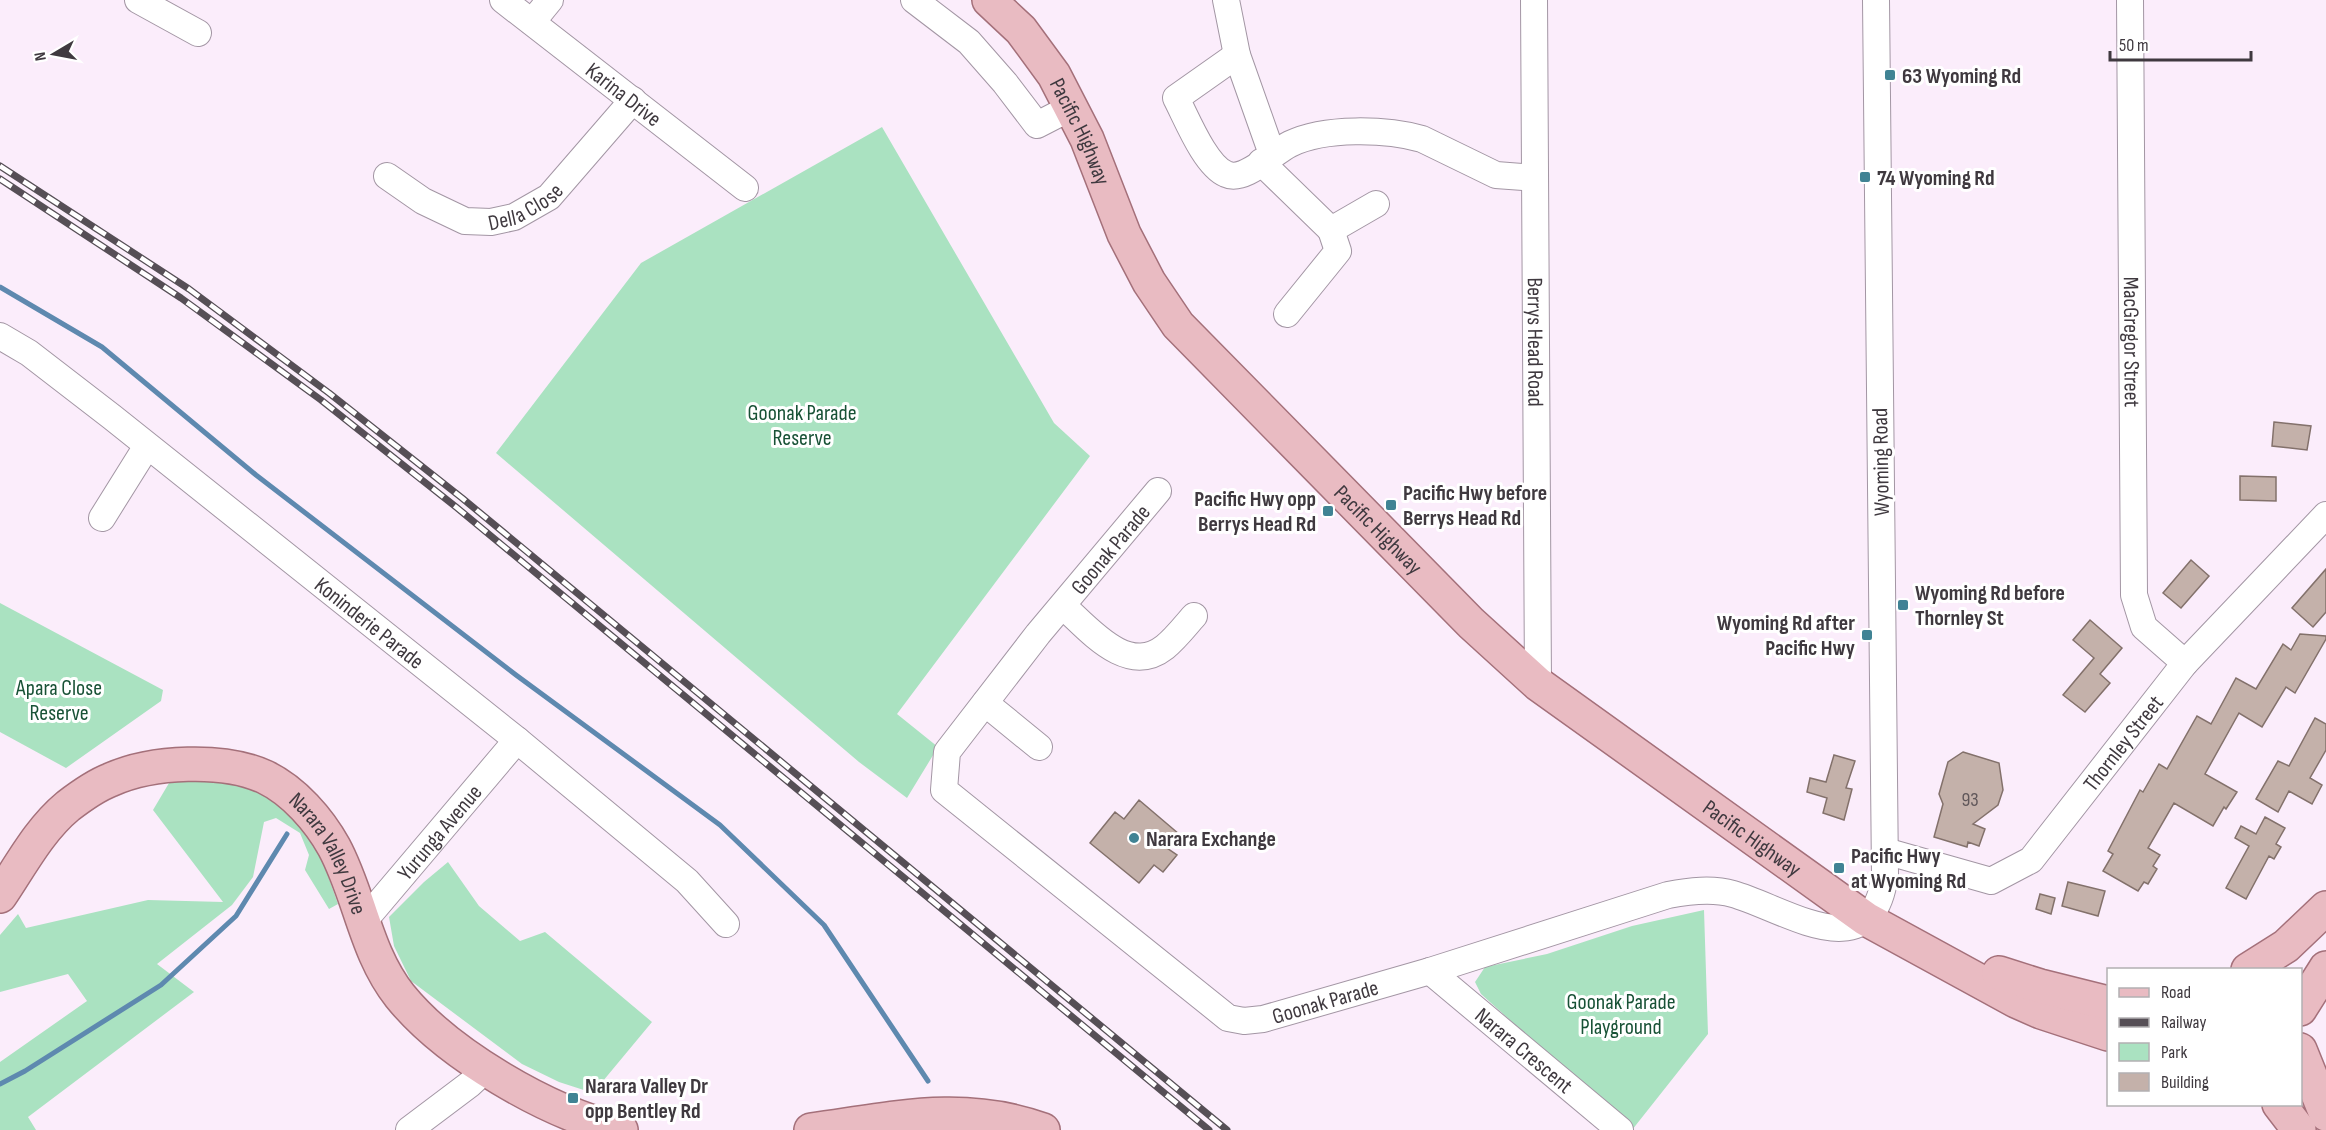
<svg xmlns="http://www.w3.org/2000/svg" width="2326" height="1130" viewBox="0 0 2326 1130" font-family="'Sofia Sans Condensed',sans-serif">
  <rect width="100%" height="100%" fill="#fbedfb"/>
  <path fill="#aae2c1" d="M882 127 1054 423 1090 456 897 714 938 747 907 798 859 762 496 453 641 263Z
    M0 603 163 690 161 701 66 768 0 732Z
    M172 778 224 779 254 789 289 811 321 856 338 904 329 909 305 870 309 855 300 833 276 818 264 822 253 877 232 905 157 964 194 992 28 1117 36 1130H0V1062L87 1001 68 974 0 992V935L18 914 26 928 148 900 223 902 153 810Z
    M448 862 479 906 520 941 545 932 652 1022 593 1093 559 1082 522 1064 411 981 394 946 389 917 424 882Z
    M1704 910 1708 1034 1632 1130 1481 994 1475 982 1485 967 1547 954 1632 926Z"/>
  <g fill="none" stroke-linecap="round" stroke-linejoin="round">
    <path stroke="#5e89af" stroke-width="5" d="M0 287 102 347 256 475 516 675 720 825 824 925 928 1081
      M0 1084 25 1071 161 985 236 916 287 834"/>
  </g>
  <path fill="#c4b1aa" stroke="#83716b" stroke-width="1.5" d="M2274 422 2311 426 2307 450 2272 446Z
    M2240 476 2276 477V501L2240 500Z
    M2191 560 2209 576 2181 608 2163 593Z
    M2326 569V612L2313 627 2292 608Z
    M2090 620 2122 648 2100 674 2110 683 2085 712 2063 695 2094 658 2073 640Z
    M2300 634 2326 636V639L2295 693 2286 687 2262 727 2239 713 2205 774 2237 792 2226 809 2224 807 2213 826 2174 803 2148 848 2160 855 2153 866 2157 869 2148 884 2144 882 2138 891 2103 871 2113 854 2108 851 2140 790 2143 792 2159 764 2167 769 2197 716 2211 724 2236 678 2256 689 2283 644 2291 650Z
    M2315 718 2326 724V750L2310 778 2322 785 2312 804 2289 791 2278 812 2256 799 2278 761 2289 766Z
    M1963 752 1999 763 2003 790 1998 805 1973 824 1985 829 1979 846 1968 842 1967 847 1934 837 1943 804 1939 794 1948 762Z
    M1834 755 1855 761 1846 788 1852 789 1844 820 1823 813 1827 798 1807 792 1810 778 1826 782Z
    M1139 800 1179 834 1167 848 1177 855 1163 872 1154 865 1139 883 1090 843 1115 812 1124 819Z
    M2265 817 2285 828 2276 844 2281 847 2274 859 2269 856 2246 899 2226 888 2249 846 2235 838 2241 826 2256 834Z
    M2068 882 2105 891 2098 916 2062 906Z
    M2040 894 2055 898 2051 914 2036 909Z"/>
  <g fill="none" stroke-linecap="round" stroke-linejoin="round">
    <g stroke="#a396a4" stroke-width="28">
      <g id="minor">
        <path d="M138 0 198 33"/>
        <path id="s1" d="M503 0 745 188"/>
        <path d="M914 0 969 42 1005 83 1037 125 1072 107"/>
        <path d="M1226 0 1237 55 1272 154"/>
        <path id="s2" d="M1534 0 1538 684"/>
        <path id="s3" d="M2130 0 2134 595 2144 627 2185 663"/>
        <path d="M532 22 550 0"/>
        <path d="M1237 55 1176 98C1187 119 1205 165 1226 174 1245 183 1273 152 1290 144 1325 127 1386 129 1422 139L1496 175 1535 178"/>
        <path d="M1261 162 1331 230"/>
        <path id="s4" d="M387 176 423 201 465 221 491 222 514 217 549 197 633 100"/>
        <path d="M1287 314 1338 251 1331 230 1376 204"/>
        <path id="s5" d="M0 336 29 353 112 417 517 740 687 881 726 924"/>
        <path id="s6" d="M1158 491 1038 634 947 752 944 790 1228 1018 1244 1021 1263 1019 1430 971 1668 895C1689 891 1712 888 1733 894 1786 909 1872 972 1885 875L1876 0"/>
        <path d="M102 518 147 446"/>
        <path d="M1063 606C1089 629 1127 677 1165 647 1176 638 1185 626 1194 616"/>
        <path d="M985 703 1039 747"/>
        <path id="s7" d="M1885 851 1991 881 2031 860 2185 663 2326 515"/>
        <path id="s8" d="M363 922 517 740"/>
        <path id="s9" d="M1430 971 1620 1130"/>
        <path d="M409 1130 470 1084 486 1069"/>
      </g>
    </g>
    <g stroke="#a4707a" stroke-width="36">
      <g id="major">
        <path id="s10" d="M989 0 1021 30 1054 75 1087 139 1124 234 1149 282 1178 325 1471 623 1538 684 1866 919 2016 1001 2041 1012 2108 1034"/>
        <path id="s11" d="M0 896C21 865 39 830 68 806 81 796 95 786 110 780 152 761 224 758 265 777 294 791 319 820 334 847 360 895 365 952 400 996 447 1054 548 1113 621 1130"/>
        <path d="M2248 970 2286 946 2326 908"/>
        <path d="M1999 973 2040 986 2108 1003"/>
        <path d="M2300 1009 2326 968"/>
        <path d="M2300 1050 2326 1114"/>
        <path d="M2279 1104 2299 1130"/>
        <path d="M811 1130C892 1119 963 1101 1043 1130"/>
      </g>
    </g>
    <use href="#minor" stroke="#fff" stroke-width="26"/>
    <use href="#major" stroke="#e9bbc2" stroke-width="33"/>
    <g stroke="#564f56" stroke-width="7">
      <path id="rail" d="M0 166 189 289 329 393 462 498 1227 1130
        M0 179 181 298 321 400 456 507 1209 1130"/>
    </g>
    <use href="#rail" stroke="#fff" stroke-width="4.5" stroke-dasharray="14" stroke-linecap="butt"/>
  </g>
  <g fill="#408394" stroke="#fff" stroke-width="2">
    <rect x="1884" y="69" width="12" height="12" rx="3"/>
    <rect x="1859" y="171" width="12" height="12" rx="3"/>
    <rect x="1385" y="499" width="12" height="12" rx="3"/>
    <rect x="1322" y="505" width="12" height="12" rx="3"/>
    <rect x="1897" y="599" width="12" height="12" rx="3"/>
    <rect x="1861" y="629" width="12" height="12" rx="3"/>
    <circle cx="1134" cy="838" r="6"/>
    <rect x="1833" y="862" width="12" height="12" rx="3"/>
    <rect x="567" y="1092" width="12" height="12" rx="3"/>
  </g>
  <g text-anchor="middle" stroke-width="6" stroke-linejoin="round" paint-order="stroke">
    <g font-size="20" fill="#60575a">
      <text x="1970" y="806">93</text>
    </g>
    <g font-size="22" font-weight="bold" fill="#3f393f" stroke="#fff" text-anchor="start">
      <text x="1902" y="83">63 Wyoming Rd</text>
      <text x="1877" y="185">74 Wyoming Rd</text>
      <text x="1403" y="500">Pacific Hwy before<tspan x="1403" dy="25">Berrys Head Rd</tspan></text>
      <text x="1316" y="506" text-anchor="end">Pacific Hwy opp<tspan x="1316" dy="25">Berrys Head Rd</tspan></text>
      <text x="1915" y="600">Wyoming Rd before<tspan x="1915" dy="25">Thornley St</tspan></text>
      <text x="1855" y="630" text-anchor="end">Wyoming Rd after<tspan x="1855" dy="25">Pacific Hwy</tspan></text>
      <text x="1146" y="846">Narara Exchange</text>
      <text x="1851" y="863">Pacific Hwy<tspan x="1851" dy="25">at Wyoming Rd</tspan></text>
      <text x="585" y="1093">Narara Valley Dr<tspan x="585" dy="25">opp Bentley Rd</tspan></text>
    </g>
    <g font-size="22" fill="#3f393f" stroke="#fff">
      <text dy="8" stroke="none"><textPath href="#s1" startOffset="153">Karina Drive</textPath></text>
      <text dy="8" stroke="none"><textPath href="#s10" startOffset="162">Pacific Highway</textPath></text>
      <text dy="8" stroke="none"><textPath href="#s4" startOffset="154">Della Close</textPath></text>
      <text dy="8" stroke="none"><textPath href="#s3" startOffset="342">MacGregor Street</textPath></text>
      <text dy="8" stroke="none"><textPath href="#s2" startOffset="342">Berrys Head Road</textPath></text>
      <text transform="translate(1880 462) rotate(-91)" y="8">Wyoming Road</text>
      <text dy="8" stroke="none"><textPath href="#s10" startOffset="666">Pacific Highway</textPath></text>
      <text transform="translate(1110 549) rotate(-50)" y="8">Goonak Parade</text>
      <text dy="8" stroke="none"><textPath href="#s5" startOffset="468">Koninderie Parade</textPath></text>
      <text dy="8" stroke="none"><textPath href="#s7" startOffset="304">Thornley Street</textPath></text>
      <text dy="8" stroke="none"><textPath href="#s8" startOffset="118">Yurunga Avenue</textPath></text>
      <text dy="8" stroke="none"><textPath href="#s10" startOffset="1152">Pacific Highway</textPath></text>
      <text dy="8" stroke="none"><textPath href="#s11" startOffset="424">Narara Valley Drive</textPath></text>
      <text dy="8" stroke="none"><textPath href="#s6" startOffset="838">Goonak Parade</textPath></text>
      <text dy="8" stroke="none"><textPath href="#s9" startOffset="123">Narara Crescent</textPath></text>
    </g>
    <g font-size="22" fill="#185236" stroke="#fff">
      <text x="802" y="420">Goonak Parade<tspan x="802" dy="25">Reserve</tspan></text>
      <text x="59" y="695">Apara Close<tspan x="59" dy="25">Reserve</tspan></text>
      <text x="1621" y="1009">Goonak Parade<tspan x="1621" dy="25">Playground</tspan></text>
    </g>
  </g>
  <rect x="2107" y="968" width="195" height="138" fill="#ffffff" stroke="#b2b0b2" stroke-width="1.5"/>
  <rect x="2119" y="988" width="30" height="9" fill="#e9bbc2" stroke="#b2b0b2" stroke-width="1.5"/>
  <text x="2161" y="998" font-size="18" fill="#3f393f">Road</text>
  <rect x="2119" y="1018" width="30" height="9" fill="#564f56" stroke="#b2b0b2" stroke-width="1.5"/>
  <text x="2161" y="1028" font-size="18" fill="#3f393f">Railway</text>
  <rect x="2119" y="1043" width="30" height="18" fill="#aae2c1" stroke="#b2b0b2" stroke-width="1.5"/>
  <text x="2161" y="1058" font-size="18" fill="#3f393f">Park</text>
  <rect x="2119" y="1073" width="30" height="18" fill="#c4b1aa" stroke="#b2b0b2" stroke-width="1.5"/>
  <text x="2161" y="1088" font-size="18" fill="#3f393f">Building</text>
  <g transform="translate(54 54) rotate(260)" stroke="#ffffff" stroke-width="4.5" paint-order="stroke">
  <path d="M0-4.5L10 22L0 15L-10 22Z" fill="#3f393f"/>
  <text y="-9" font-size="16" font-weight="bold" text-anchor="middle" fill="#3f393f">N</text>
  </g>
  <path d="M2110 51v9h141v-9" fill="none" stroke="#3f393f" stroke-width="3"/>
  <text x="2119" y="51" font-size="18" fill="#3f393f" stroke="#ffffff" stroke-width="4.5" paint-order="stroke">50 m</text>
</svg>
